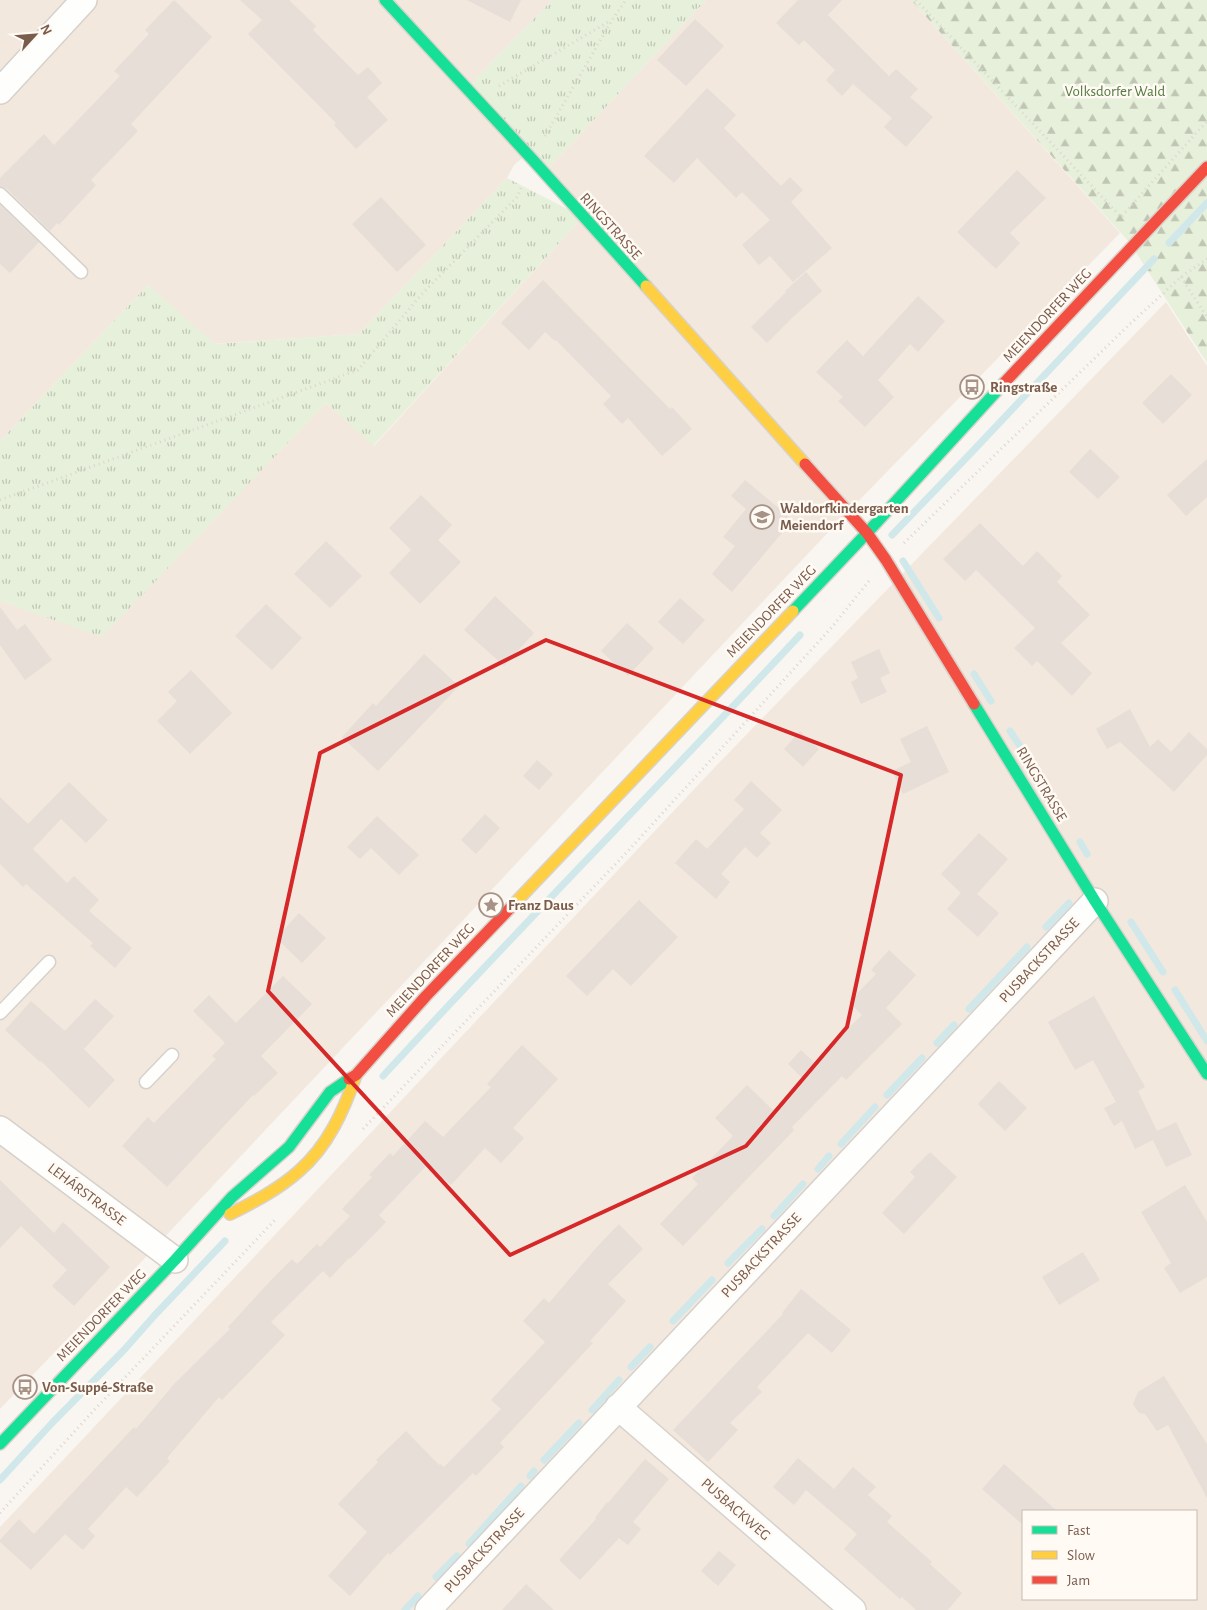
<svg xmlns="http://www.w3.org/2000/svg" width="1207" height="1610" viewBox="0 0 1207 1610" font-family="'Alegreya Sans',sans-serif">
  <defs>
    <pattern id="forest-firs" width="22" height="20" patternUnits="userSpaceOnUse" patternTransform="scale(1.25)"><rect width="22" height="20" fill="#e7f0db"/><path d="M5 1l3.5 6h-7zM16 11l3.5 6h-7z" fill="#c0c6b4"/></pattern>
    <pattern id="park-tufts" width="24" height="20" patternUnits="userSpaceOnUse" patternTransform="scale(1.25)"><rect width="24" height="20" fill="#e7f0db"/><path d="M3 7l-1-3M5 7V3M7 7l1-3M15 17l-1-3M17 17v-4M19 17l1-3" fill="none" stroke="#c0c6b4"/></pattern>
  </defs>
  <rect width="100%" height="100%" fill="#f9f5f0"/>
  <path fill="#f2e8de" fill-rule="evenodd" d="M0 0H552L467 88 527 154 514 165 507 178 359 334 214 344 148 285 0 441Z
    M706 0H911L1120 233 835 525 143 1260 0 1409V601L102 636 326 403 374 446 583 217 544 173Z
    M1166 302 1207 366V1610H0V1527L715 767ZM1023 1511H1196V1599H1023Z"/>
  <path fill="url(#forest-firs)" d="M911 0H1207V363L1130 243Z"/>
  <path fill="url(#park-tufts)" d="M552 0H706L544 173 467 88Z
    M507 178 583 217 373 446 326 403 102 637 0 601V441L148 285 215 344 359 334Z"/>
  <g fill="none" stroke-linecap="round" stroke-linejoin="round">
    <path stroke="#d0e8ea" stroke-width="7" d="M1169 243 1207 203
      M892 535 970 454 1154 259
      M903 561 939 618
      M974 674 991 701
      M1010 731 1024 752
      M1040 777 1056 803
      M1080 842 1087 854
      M1131 922 1163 972
      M1046 927 1069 903
      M1175 990 1207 1041
      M969 1009 1027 947
      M937 1043 954 1025
      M383 1076C520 927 662 783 800 635
      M887 1095 922 1058
      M841 1144 875 1107
      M818 1169 829 1156
      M774 1216 803 1184
      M728 1263 762 1229
      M673 1321 712 1280
      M631 1367 650 1347
      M592 1410 619 1380
      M544 1460 579 1423
      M530 1476 534 1471
      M0 1480 52 1423 124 1350 154 1316 225 1241
      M469 1544 521 1486
      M436 1577 457 1556
      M405 1610 418 1596"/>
  </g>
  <path fill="#e6ded7" d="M174 0 212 37 131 124 138 131 91 180 96 185 59 225 57 223 50 231 6 188 0 186V178L44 134 54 145 120 76 114 71 149 34 145 30Z
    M240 0H289L316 26 313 30 358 75 368 67 382 83 367 97 388 120 356 149 334 125 336 123 248 34 262 20Z
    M467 0H521L510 22Z
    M798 0H842L828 15 889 76 896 69 918 89 910 97 933 117 906 147 884 127 892 118 853 84 842 96 826 80 835 70 804 40 799 45 776 23Z
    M695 19 724 46 686 86 657 60Z
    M707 88 736 115 724 128 781 186 790 177 803 190 791 202 832 248 793 282 770 256 759 265 742 245 770 220 742 192 736 198 697 158 674 183 644 156Z
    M1017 170 1046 198 1010 233 1020 243 996 269 957 232Z
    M381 197 426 245 397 272 352 224Z
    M0 205 39 242 10 273 0 264Z
    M806 272 822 291 794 316 767 343 751 327 786 292 785 291Z
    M543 280 670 409 672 407 692 429 662 456 628 418 622 424 603 404 611 396 556 340 555 341 545 332 529 350 501 323Z
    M918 296 945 321 918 352 910 344 878 380 894 397 865 427 838 401 843 397 816 372 847 340 863 356Z
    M1171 374 1192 395 1163 424 1142 403Z
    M1090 449 1120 477 1098 499 1069 472Z
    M1207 459V497L1186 516 1167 495Z
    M745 480 793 520 732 592 712 574 735 546 723 537 746 509 731 496Z
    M421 495 452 525 438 540 461 562 420 604 389 573 411 550 389 528Z
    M980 523 1023 566 1037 551 1062 576 1057 582 1090 615 1061 643 1092 673 1072 696 1037 661 1032 666 1014 648 1035 628 976 570 965 581 943 559Z
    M326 541 362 576 330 608 294 574Z
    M495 596 534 633 504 666 464 630Z
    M680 598 705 620 683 644 658 622Z
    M266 604 302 638 272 670 235 636Z
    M0 607 17 630 25 624 52 660 25 680 0 645Z
    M627 623 654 648 628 676 601 651Z
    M879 649 890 673 880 678 887 692 861 704 851 682 858 678 851 662Z
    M424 654 459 686 378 771 342 737 373 703 376 706Z
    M191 670 232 713 190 754 157 721 177 701 168 692Z
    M1130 709 1150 747 1158 739 1171 752 1189 732 1207 749V755L1174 792 1120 742 1107 749 1096 729Z
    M927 726 949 772 903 794 892 771 911 762 900 739Z
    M800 731 819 749 803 767 784 749Z
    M537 760 553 774 539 790 523 776Z
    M751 781 782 810 760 833 771 843 757 858 745 847 721 874 730 882 716 899 675 863 696 839 707 849 744 809 734 800Z
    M69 782 108 820 86 843 61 819 33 849 67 883 74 876 99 900 89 911 132 948 115 968 90 946 93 943 26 884 23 887 0 864V797L28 824Z
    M485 814 500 828 476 854 461 840Z
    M377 816 419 855 399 875 371 848 360 859 347 847Z
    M979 833 1008 859 977 894 999 913 978 937 947 909 961 893 941 874Z
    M639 900 678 937 631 986 613 969 587 996 566 976Z
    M299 913 326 938 302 963 276 938Z
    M889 950 916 975 886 1008 902 1024 846 1080 842 1076 792 1127 794 1130 683 1246 660 1224 698 1184 692 1178 733 1136 715 1118 747 1085 774 1111 804 1080 788 1064 801 1050 814 1062 862 1015 849 1002 876 974 871 970Z
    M283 976 312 1004 261 1056 278 1073 254 1096 253 1095 167 1187 122 1146 148 1117 154 1123 216 1059 212 1056 225 1043 193 1011 209 995 236 1023Z
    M1094 996 1145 1087 1138 1091 1157 1131 1176 1122 1192 1155 1166 1167 1153 1140 1135 1149 1122 1121 1114 1126 1104 1108 1116 1102 1093 1060 1075 1070 1048 1022Z
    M95 999 114 1016 84 1049 115 1080 89 1108 41 1061 40 1062 5 1030 31 1001 65 1031Z
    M522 1045 558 1079 513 1128 524 1138 501 1163 485 1148 451 1185 428 1164 379 1215 386 1222 350 1259 349 1258 330 1278 323 1271 271 1322 285 1335 222 1400 219 1397 167 1458 170 1461 137 1497 126 1487 88 1529 95 1536 83 1550 65 1534 31 1570 0 1542V1540L19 1519 34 1534 134 1427 136 1429 175 1383 230 1329 228 1327 272 1279 292 1259 297 1264 317 1244 320 1247 350 1216 342 1209 372 1177 369 1175 390 1153 393 1156 425 1121 443 1137 491 1087 487 1084Z
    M999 1081 1027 1108 1005 1131 978 1104Z
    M930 1152 957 1177 904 1234 882 1213 915 1177 910 1172Z
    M0 1180 54 1233 63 1222 110 1267 74 1306 52 1286 67 1270 21 1226 0 1248Z
    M1185 1185 1207 1222V1277L1180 1293 1164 1268 1171 1263 1141 1212Z
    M619 1224 643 1249 608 1284 626 1301 590 1341 593 1343 500 1443 504 1447 476 1476 473 1473 390 1555 388 1553 350 1596 328 1576 367 1532 338 1504 378 1462 376 1460 406 1431 439 1465 440 1464 444 1467 501 1409 491 1400 545 1342 523 1321 544 1298 549 1303 596 1248Z
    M1083 1252 1100 1280 1059 1305 1042 1277Z
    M801 1289 851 1330 832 1353 808 1333 757 1387 762 1392 730 1423 738 1430 708 1462 673 1430 783 1314 782 1313Z
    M1164 1376 1207 1444V1498L1168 1425 1157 1431 1145 1414 1139 1413 1133 1404 1138 1392Z
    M798 1458 834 1489 853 1467 876 1487 868 1495 892 1516 887 1522 932 1562 930 1564 962 1593 948 1610H916L902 1597 900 1599 844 1549 857 1534 806 1490 794 1505 773 1487Z
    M645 1459 669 1479 633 1522 641 1529 628 1545 619 1538 580 1580 559 1560 596 1519 595 1518 607 1502 608 1503Z
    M1004 1464 1029 1486 1057 1511H1023V1525L982 1489Z
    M719 1551 736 1565 718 1586 701 1571Z
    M526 1584 554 1610H502Z"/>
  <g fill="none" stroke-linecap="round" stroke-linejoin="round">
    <g stroke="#d7d1cb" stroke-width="15">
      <path id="lane" d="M0 194 81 272
        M0 1013 49 962
        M146 1082 172 1055"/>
    </g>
    <g stroke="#d7d1cb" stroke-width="28">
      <path id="street" d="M0 91 84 0
        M0 1129 175 1260
        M618 1407 853 1610
        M428 1610 1095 901"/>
    </g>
    <g stroke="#d9d2cb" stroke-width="14">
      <path id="fast" d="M385 0 532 159 646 286
        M793 611 867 533 1004 383
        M974 704 1095 901 1207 1074
        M0 1444 175 1260 232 1197 289 1147 330 1092 349 1079"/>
    </g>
    <g stroke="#d9d2cb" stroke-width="14">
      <path id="slow" d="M646 286 805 464
        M514 904 793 611
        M230 1214C254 1202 279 1189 299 1171 328 1146 344 1110 356 1075"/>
    </g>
    <g stroke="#d9d2cb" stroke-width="14">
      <path id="jam" d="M1004 383 1207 167
        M805 464 867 533 886 560 974 704
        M349 1079 356 1075 426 996 514 904"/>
    </g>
    <path stroke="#dcd5d0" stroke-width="3" stroke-dasharray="1 4" stroke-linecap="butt" d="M916 0 1121 217 1207 121
      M499 86 610 21
      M545 136 612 20 626 0
      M1181 277 1207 317
      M0 500 358 370 421 295 518 196 522 184
      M904 543 1131 323 1181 277 1207 259
      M363 1129 628 851 832 627 869 581
      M0 1513 96 1408 275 1220"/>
    <use href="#lane" stroke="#fefefd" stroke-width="12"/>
    <use href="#street" stroke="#fefefd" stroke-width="25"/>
    <use href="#fast" stroke="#16e098" stroke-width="11"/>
    <use href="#slow" stroke="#ffcf43" stroke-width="11"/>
    <use href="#jam" stroke="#f24e42" stroke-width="11"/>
  </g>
  <path fill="none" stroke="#d62828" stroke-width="4" stroke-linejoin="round" d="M546 640 901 775 847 1027 746 1146 510 1255 268 991 320 753Z"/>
  <defs>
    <g id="bus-ring" transform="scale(1.25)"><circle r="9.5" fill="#fffaf3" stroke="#a69286" stroke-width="1.5"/><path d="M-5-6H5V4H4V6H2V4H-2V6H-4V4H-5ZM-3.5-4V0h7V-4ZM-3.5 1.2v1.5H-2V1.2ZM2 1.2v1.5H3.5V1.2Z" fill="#a69286"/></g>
    <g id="school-ring" transform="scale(1.25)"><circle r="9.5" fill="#fffaf3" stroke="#a69286" stroke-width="1.5"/><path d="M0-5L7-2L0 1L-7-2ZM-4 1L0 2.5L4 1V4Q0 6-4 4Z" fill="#a69286"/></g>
    <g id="sight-ring" transform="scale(1.25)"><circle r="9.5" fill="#fffaf3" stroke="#a69286" stroke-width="1.5"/><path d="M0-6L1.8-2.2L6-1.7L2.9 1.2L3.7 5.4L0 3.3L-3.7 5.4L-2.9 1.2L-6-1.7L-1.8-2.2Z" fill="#a69286"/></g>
  </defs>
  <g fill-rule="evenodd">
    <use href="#bus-ring" x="972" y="387"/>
    <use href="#school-ring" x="762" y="517"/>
    <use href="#sight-ring" x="491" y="905"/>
    <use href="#bus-ring" x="25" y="1387"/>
  </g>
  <g text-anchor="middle" stroke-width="5" stroke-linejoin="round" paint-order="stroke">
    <g font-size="15" fill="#537a41" stroke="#fffaf3">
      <text x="1115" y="96">Volksdorfer Wald</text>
    </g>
    <g font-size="15" fill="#7a5c4d" stroke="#fffaf3">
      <text transform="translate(611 226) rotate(48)" y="5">RINGSTRASSE</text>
      <text transform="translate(1047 315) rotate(-47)" y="5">MEIENDORFER WEG</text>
      <text transform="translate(771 611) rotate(-46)" y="5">MEIENDORFER WEG</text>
      <text transform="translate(1042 784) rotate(59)" y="5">RINGSTRASSE</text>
      <text transform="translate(1039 960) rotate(-47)" y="5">PUSBACKSTRASSE</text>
      <text transform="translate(430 970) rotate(-47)" y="5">MEIENDORFER WEG</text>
      <text transform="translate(87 1194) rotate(37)" y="5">LEHÁRSTRASSE</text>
      <text transform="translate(761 1255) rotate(-47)" y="5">PUSBACKSTRASSE</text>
      <text transform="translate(101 1315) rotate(-46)" y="5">MEIENDORFER WEG</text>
      <text transform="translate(736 1509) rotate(41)" y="5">PUSBACKWEG</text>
      <text transform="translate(484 1550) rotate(-47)" y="5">PUSBACKSTRASSE</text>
    </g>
    <g font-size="15" font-weight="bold" fill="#7a5c4d" stroke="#fffaf3" text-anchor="start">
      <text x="990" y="392">Ringstraße</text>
      <text x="780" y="513">Waldorfkindergarten<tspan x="780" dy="17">Meiendorf</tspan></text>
      <text x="508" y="910">Franz Daus</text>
      <text x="42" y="1392">Von-Suppé-Straße</text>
    </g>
  </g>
  <rect x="1022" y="1510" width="175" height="90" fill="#fffaf3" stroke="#cabbb1"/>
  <rect x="1032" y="1526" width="25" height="8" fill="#16e098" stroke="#cabbb1"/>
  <text x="1067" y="1535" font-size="15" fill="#7a5c4d">Fast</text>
  <rect x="1032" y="1551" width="25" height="8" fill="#ffcf43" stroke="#cabbb1"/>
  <text x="1067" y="1560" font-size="15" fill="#7a5c4d">Slow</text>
  <rect x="1032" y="1576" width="25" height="8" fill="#f24e42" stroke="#cabbb1"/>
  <text x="1067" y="1585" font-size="15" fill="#7a5c4d">Jam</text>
  <g transform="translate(35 35) rotate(64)" stroke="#fffaf3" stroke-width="4" paint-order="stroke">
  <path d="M0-4L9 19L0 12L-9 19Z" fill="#7a5c4d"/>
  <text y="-8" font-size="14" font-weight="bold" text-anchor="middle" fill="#7a5c4d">N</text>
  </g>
</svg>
